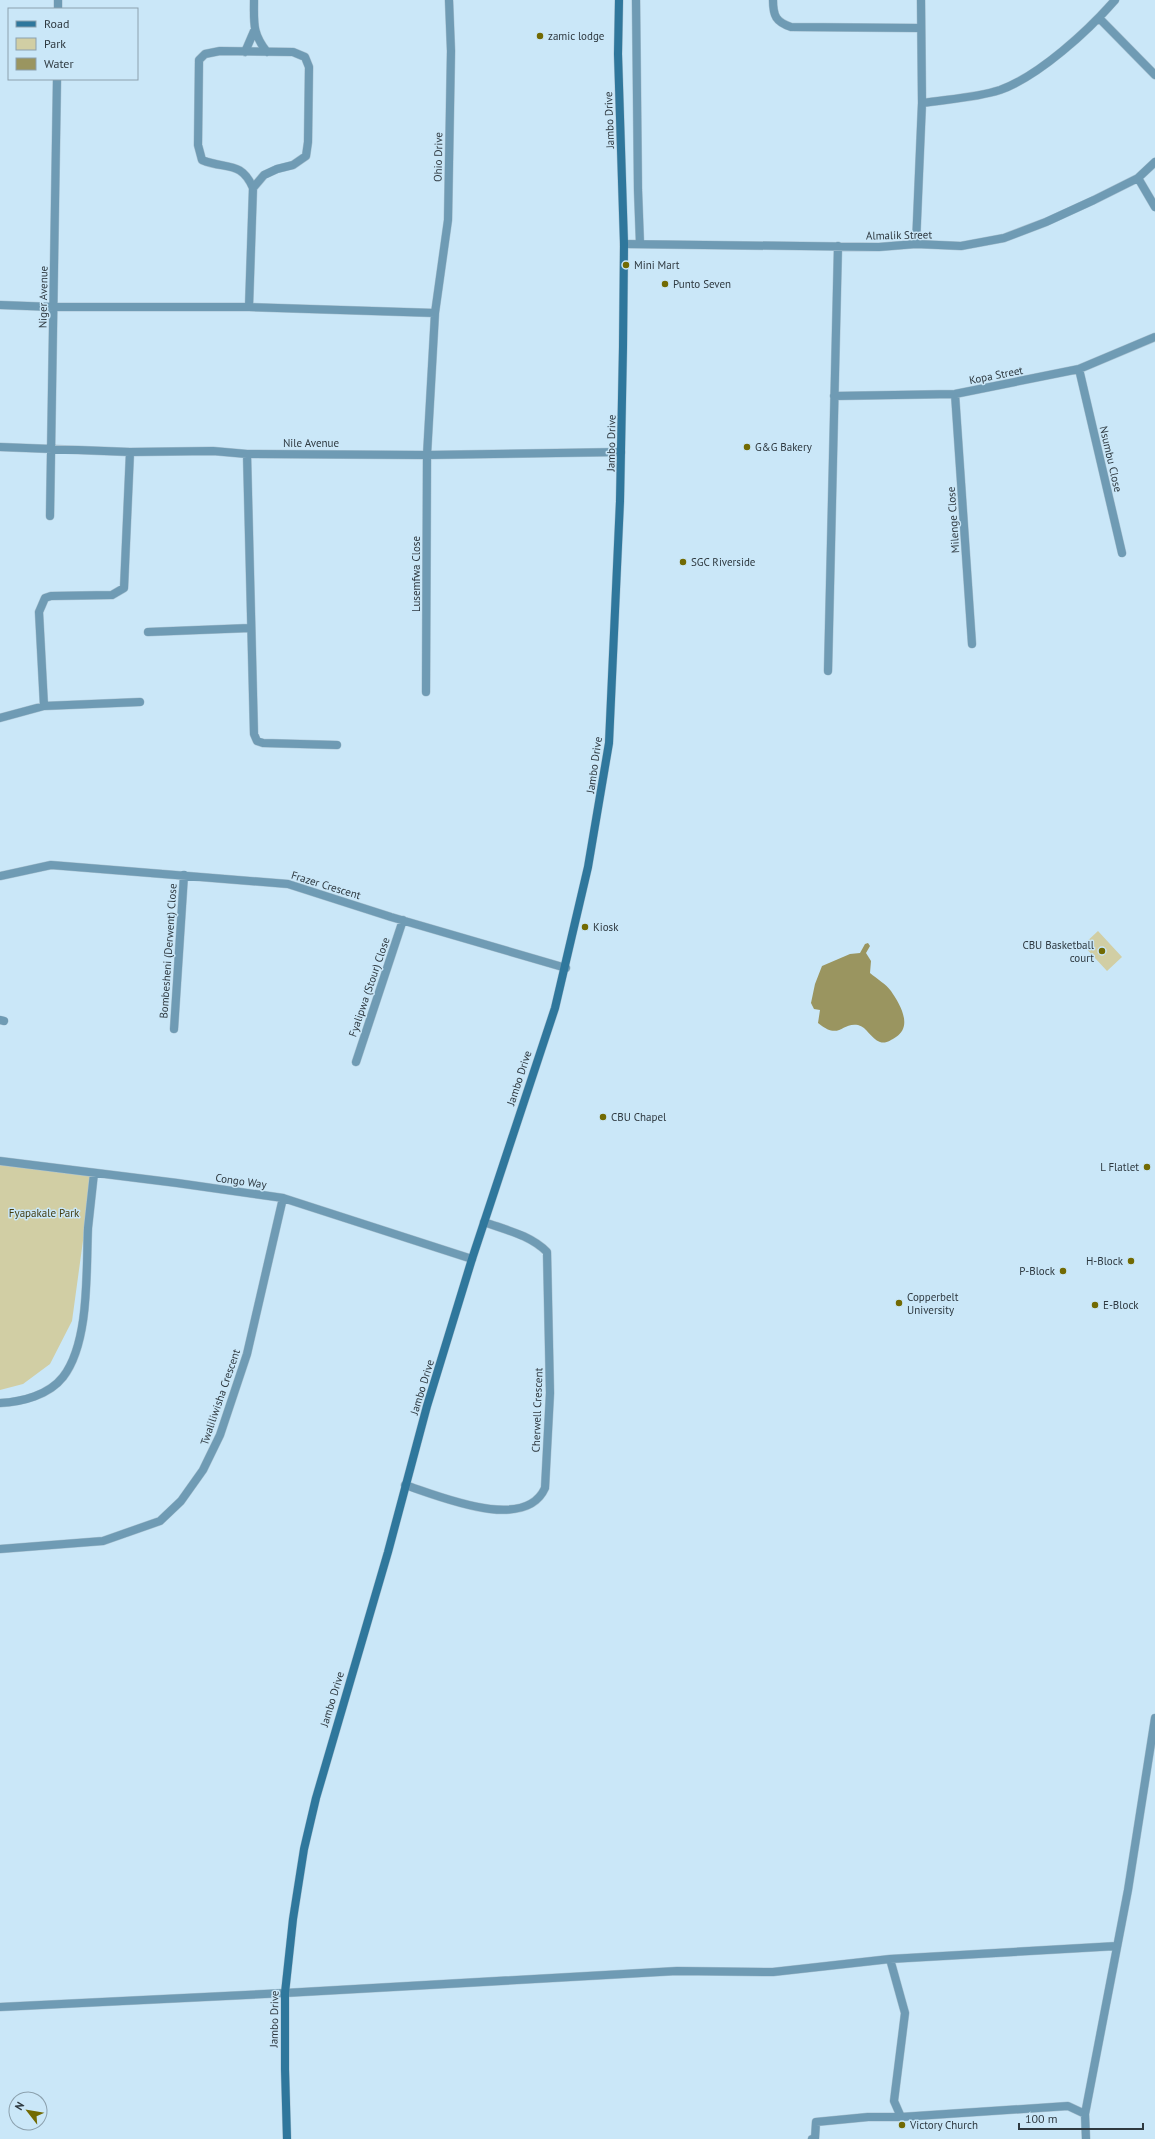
<svg xmlns="http://www.w3.org/2000/svg" width="1155" height="2139" viewBox="0 0 1155 2139" font-family="'PT Sans',sans-serif">
  <rect width="100%" height="100%" fill="#cae7f8"/>
  <path fill="#d1cea4" d="M1098 931 1122 957 1107 971 1083 945Z
    M0 1163 92 1175 72 1321 50 1364 23 1384 0 1390Z"/>
  <path fill="#9a9560" d="M868 943 870 946 866 953 871 961 870 973C877 979 886 984 891 991 900 1004 913 1026 896 1037 891 1040 886 1044 880 1042 871 1039 867 1027 858 1025 841 1022 840 1041 818 1023L820 1010 814 1009 811 1003 815 984 822 966 850 954 860 953 865 944Z"/>
  <g fill="none" stroke-linecap="round" stroke-linejoin="round">
    <g stroke="#abc4d3" stroke-width="9">
      <path id="minor" d="M254 0C254 23 252 33 267 52
        M636 0 638 190 640 244
        M773 0C773 16 776 22 791 27L920 28
        M58 9V0
        M1099 18 1155 75
        M245 52 254 31
        M922 103C948 99 975 98 1000 90 1039 76 1088 31 1115 0
        M1138 178 1155 207
        M624 244 879 247 916 244 961 246 1004 238 1046 222 1094 200 1138 178 1155 162
        M916 244 922 103 921 0
        M0 305 54 307H249L435 313
        M249 307 253 188C241 160 226 170 202 160L198 145 199 60 205 54 220 51 293 52 305 57 309 67 308 142 306 156 293 165 277 169 264 175 253 188
        M1079 369 1122 553
        M955 394 972 644
        M834 396 955 394 1079 369 1155 337
        M0 447 130 452 213 451 247 454 427 455 621 452
        M247 454 254 734 257 741 263 743 337 745
        M50 516 57 79
        M148 632 250 628
        M828 671 838 246
        M426 692 427 455 435 313 448 220 451 51 449 0
        M44 706 39 612 45 598 51 596 112 595 124 588 130 452
        M0 718 44 706 140 702
        M0 876 51 865 288 884 391 917 566 968
        M0 1020 4 1021
        M174 1029 184 875
        M356 1062 403 920
        M0 1161 177 1183 283 1198 472 1259
        M0 1403C22 1402 49 1395 63 1377 90 1342 86 1270 88 1228 90 1210 92 1191 94 1173
        M405 1485C439 1496 525 1533 545 1488L550 1393 547 1252C530 1235 506 1230 484 1222
        M0 1549 103 1541 160 1521 181 1501 203 1470 220 1435 247 1354 283 1198
        M890 1959 905 2013 894 2101 901 2117
        M0 2007 285 1993 677 1971 773 1972 890 1959 1117 1946
        M812 2139 815 2138 816 2122 868 2117H901L1068 2106 1085 2114
        M1086 2139 1085 2114 1128 1890 1155 1718"/>
    </g>
    <g stroke="#abc4d3" stroke-width="9">
      <path id="secondary" d="M287 2139 285 2069V1993L293 1919 304 1849 316 1798 388 1552 427 1406 472 1259 555 1008 588 867 609 743 620 501 623 347 624 244 618 54 619 0"/>
    </g>
    <use href="#minor" stroke="#6f9bb4" stroke-width="8"/>
    <use href="#secondary" stroke="#2f779c" stroke-width="8"/>
  </g>
  <g fill="#726a03" stroke="#cae7f8" stroke-width="1.5">
    <circle cx="540" cy="36" r="4"/>
    <circle cx="626" cy="265" r="4"/>
    <circle cx="665" cy="284" r="4"/>
    <circle cx="747" cy="447" r="4"/>
    <circle cx="683" cy="562" r="4"/>
    <circle cx="585" cy="927" r="4"/>
    <circle cx="1102" cy="951" r="4"/>
    <circle cx="603" cy="1117" r="4"/>
    <circle cx="1147" cy="1167" r="4"/>
    <circle cx="1131" cy="1261" r="4"/>
    <circle cx="1063" cy="1271" r="4"/>
    <circle cx="899" cy="1303" r="4"/>
    <circle cx="1095" cy="1305" r="4"/>
    <circle cx="902" cy="2125" r="4"/>
  </g>
  <g text-anchor="middle" stroke-width="3" stroke-linejoin="round" paint-order="stroke">
    <g font-size="11" fill="#2e3940" stroke="#cae7f8" text-anchor="start">
      <text x="548" y="40">zamic lodge</text>
      <text x="634" y="269">Mini Mart</text>
      <text x="673" y="288">Punto Seven</text>
      <text x="755" y="451">G&amp;G Bakery</text>
      <text x="691" y="566">SGC Riverside</text>
      <text x="593" y="931">Kiosk</text>
      <text x="1094" y="949" text-anchor="end">CBU Basketball<tspan x="1094" dy="13">court</tspan></text>
      <text x="611" y="1121">CBU Chapel</text>
      <text x="1139" y="1171" text-anchor="end">L Flatlet</text>
      <text x="1123" y="1265" text-anchor="end">H-Block</text>
      <text x="1055" y="1275" text-anchor="end">P-Block</text>
      <text x="907" y="1301">Copperbelt<tspan x="907" dy="13">University</tspan></text>
      <text x="1103" y="1309">E-Block</text>
      <text x="910" y="2129">Victory Church</text>
    </g>
    <g font-size="11" fill="#2e3940" stroke="#cae7f8">
      <text transform="translate(609 120) rotate(-92)" y="4">Jambo Drive</text>
      <text transform="translate(438 157) rotate(-89)" y="4">Ohio Drive</text>
      <text transform="translate(899 235) rotate(-1)" y="4">Almalik Street</text>
      <text transform="translate(43 297) rotate(-89)" y="4">Niger Avenue</text>
      <text transform="translate(996 375) rotate(-11)" y="4">Kopa Street</text>
      <text x="311" y="447">Nile Avenue</text>
      <text transform="translate(611 443) rotate(-89)" y="4">Jambo Drive</text>
      <text transform="translate(1111 459) rotate(77)" y="4">Nsumbu Close</text>
      <text transform="translate(953 520) rotate(-94)" y="4">Milenge Close</text>
      <text transform="translate(416 574) rotate(-90)" y="4">Lusemfwa Close</text>
      <text transform="translate(594 765) rotate(-82)" y="4">Jambo Drive</text>
      <text transform="translate(326 885) rotate(17)" y="4">Frazer Crescent</text>
      <text transform="translate(168 951) rotate(-86)" y="4">Bombesheni (Derwent) Close</text>
      <text transform="translate(369 987) rotate(-71)" y="4">Fyalipwa (Stour) Close</text>
      <text transform="translate(519 1078) rotate(-72)" y="4">Jambo Drive</text>
      <text transform="translate(241 1181) rotate(8)" y="4">Congo Way</text>
      <text transform="translate(422 1387) rotate(-73)" y="4">Jambo Drive</text>
      <text transform="translate(220 1397) rotate(-71)" y="4">Twaliliwisha Crescent</text>
      <text transform="translate(537 1410) rotate(-88)" y="4">Cherwell Crescent</text>
      <text transform="translate(332 1699) rotate(-73)" y="4">Jambo Drive</text>
      <text transform="translate(274 2019) rotate(-89)" y="4">Jambo Drive</text>
    </g>
    <g font-size="11" fill="#423d12" stroke="#cae7f8">
      <text x="44" y="1217">Fyapakale Park</text>
    </g>
  </g>
  <rect x="8" y="8" width="130" height="72" fill="#cae7f8" stroke="#8ca1ae"/>
  <rect x="16" y="21" width="20" height="6" fill="#2f779c" stroke="#8ca1ae"/>
  <text x="44" y="28" font-size="12" fill="#2e3940">Road</text>
  <rect x="16" y="38" width="20" height="12" fill="#d1cea4" stroke="#8ca1ae"/>
  <text x="44" y="48" font-size="12" fill="#2e3940">Park</text>
  <rect x="16" y="58" width="20" height="12" fill="#9a9560" stroke="#8ca1ae"/>
  <text x="44" y="68" font-size="12" fill="#2e3940">Water</text>
  <g transform="translate(28 2111) rotate(301)"><circle r="19" fill="#cae7f8" stroke="#8ca1ae"/>
  <path d="M0-3L7 15L0 10L-7 15Z" fill="#726a03"/>
  <text y="-6" font-size="11" font-weight="bold" text-anchor="middle" fill="#2e3940">N</text>
  </g>
  <path d="M1019 2123v6h124v-6" fill="none" stroke="#2e3940" stroke-width="2"/>
  <text x="1025" y="2123" font-size="12" fill="#2e3940" stroke="#cae7f8" stroke-width="3" paint-order="stroke">100 m</text>
</svg>
